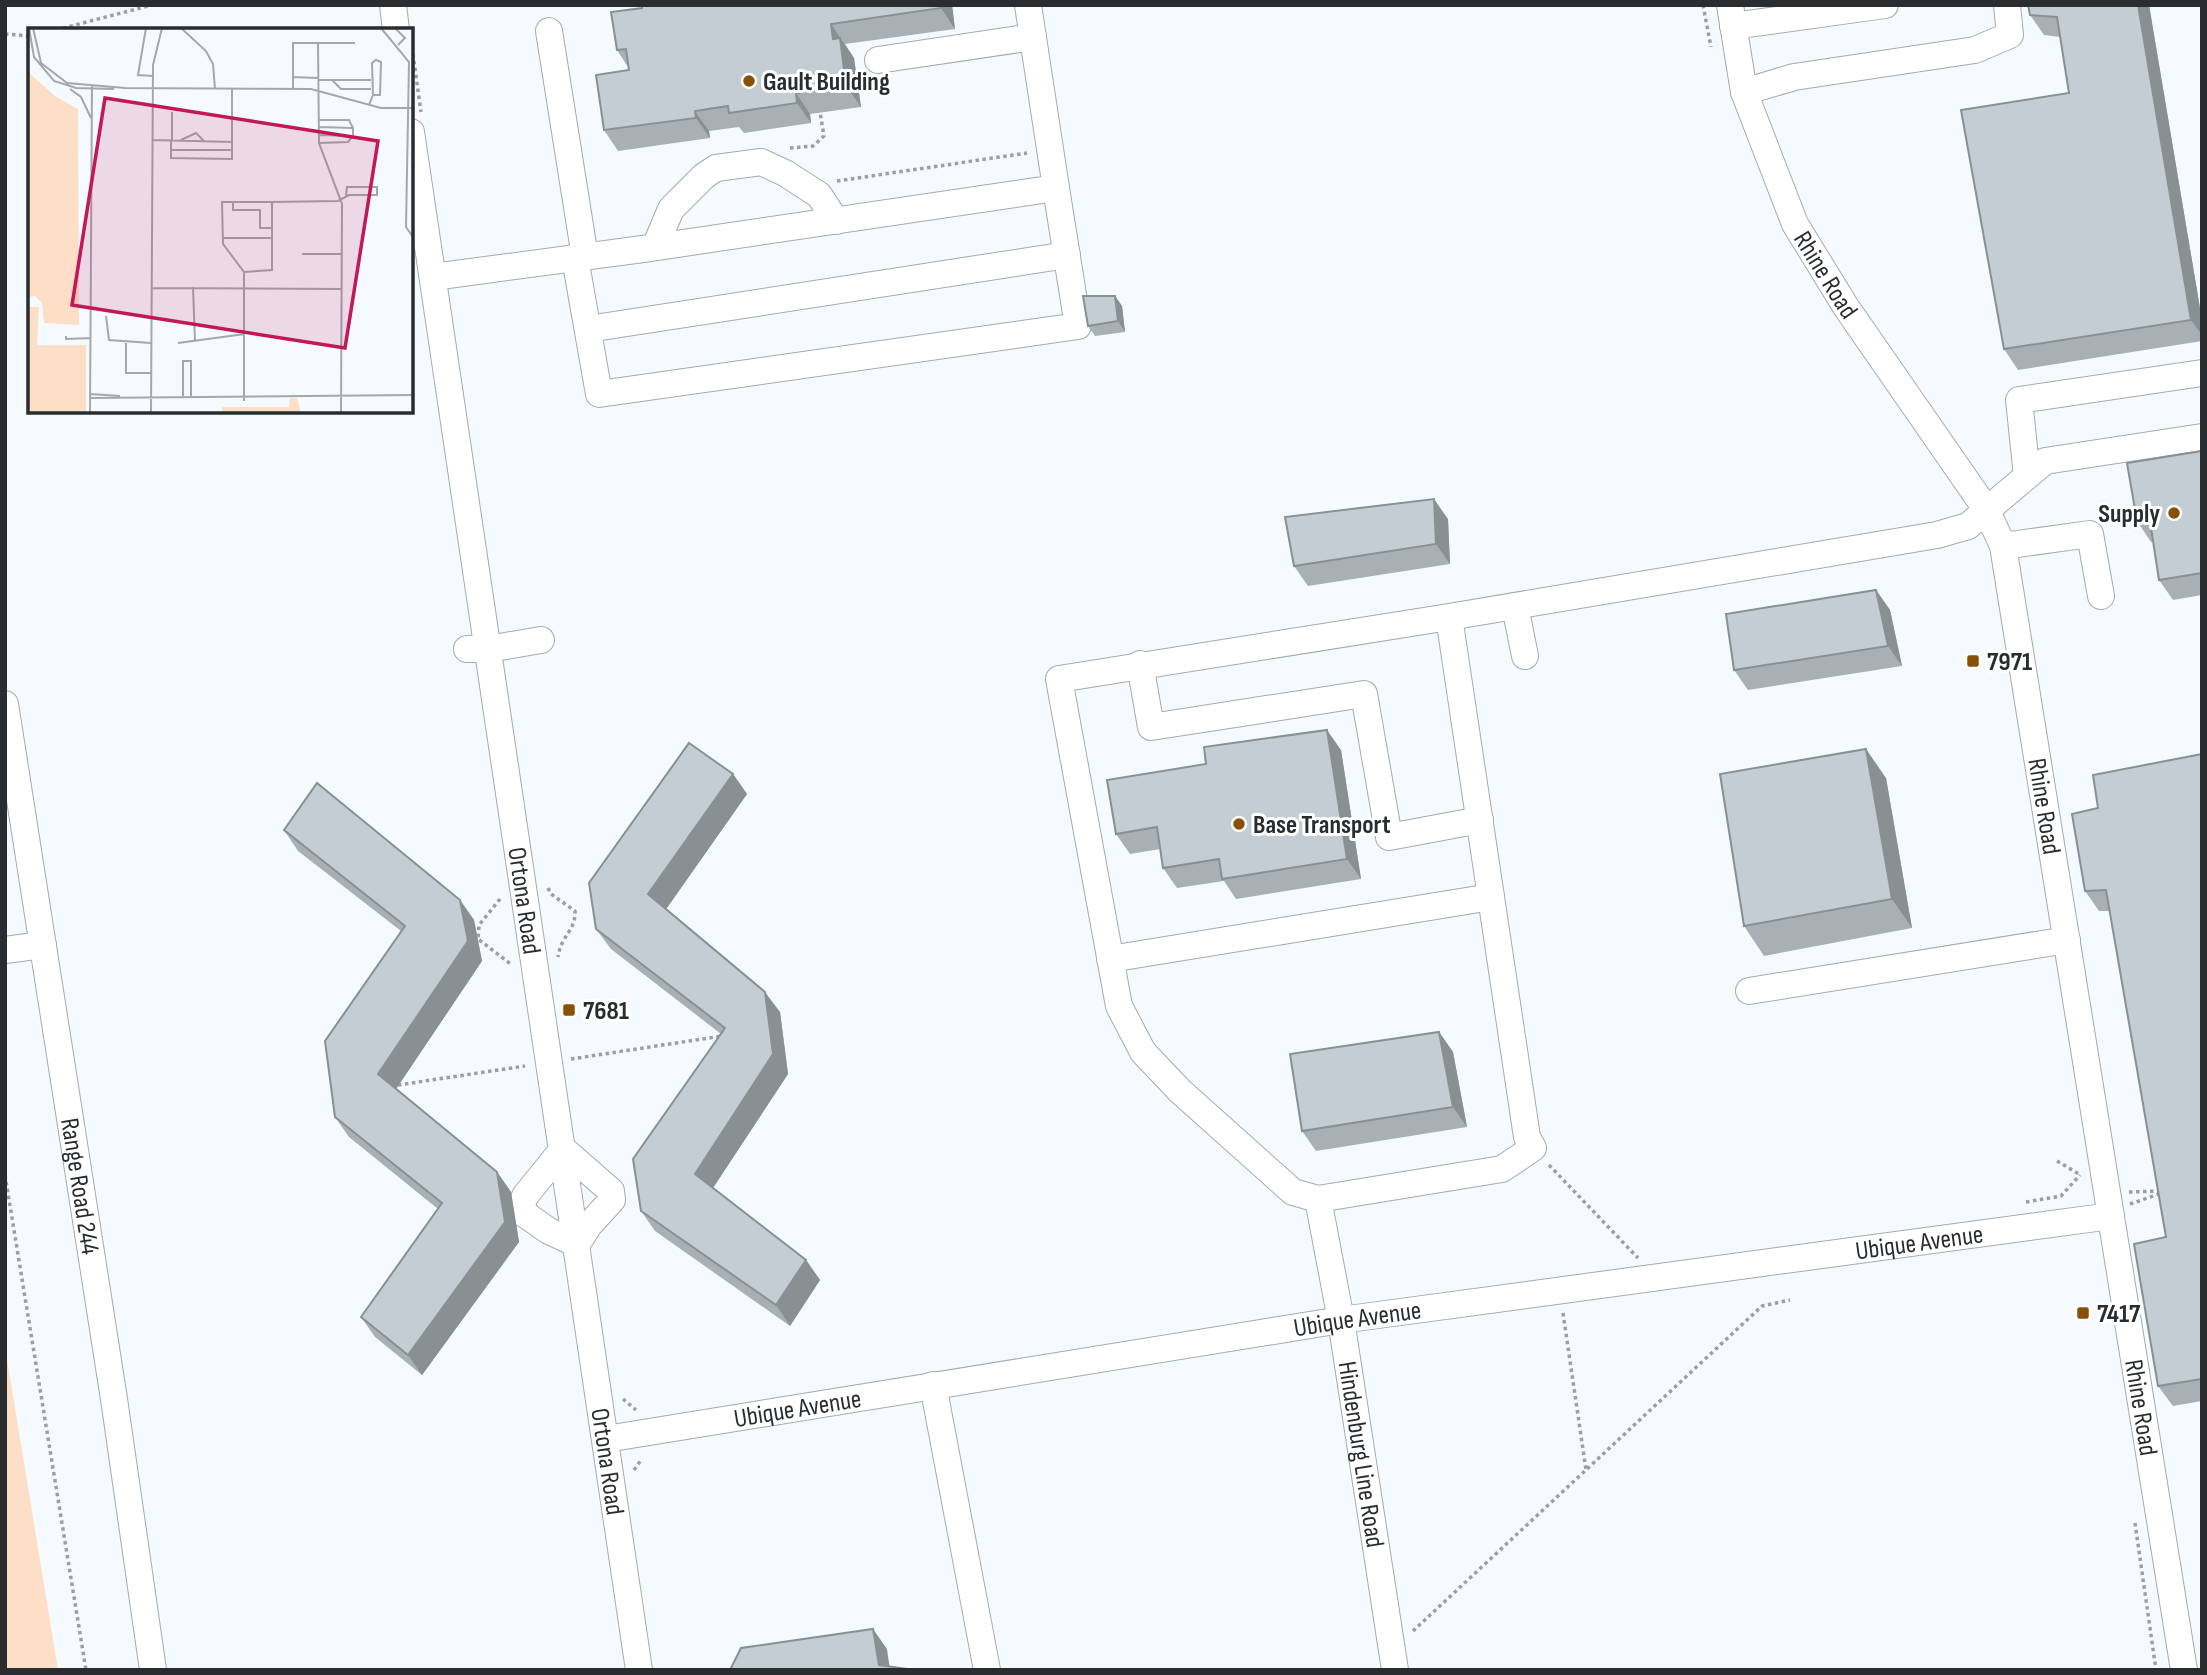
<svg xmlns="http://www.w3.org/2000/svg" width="2207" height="1675" viewBox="0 0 2207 1675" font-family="'Sofia Sans Condensed',sans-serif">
  <rect width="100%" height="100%" fill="#f4fafe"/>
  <path fill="#fcdfc6" d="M5 1347 58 1670H5Z"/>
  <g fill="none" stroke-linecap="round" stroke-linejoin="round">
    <g stroke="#a2abb1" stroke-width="28">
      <g id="minor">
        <path d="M393 5 396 30"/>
        <path id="s1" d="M1730 5 1744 92 1795 224 1846 307 1986 509 2003 546 2184 1670"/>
        <path d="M1733 26 1885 5"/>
        <path d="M549 31 585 257"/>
        <path d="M878 60 1033 37"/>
        <path d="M1744 92 1794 77 1975 50 2010 35 2007 5"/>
        <path id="s2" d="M411 132 639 1670"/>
        <path d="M655 247 671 209 704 176 716 168 761 162 785 173 819 195 836 221"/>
        <path d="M575 258 599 394 1078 326 1056 188"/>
        <path d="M433 277 643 249 1056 188 1028 5"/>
        <path d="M588 329 1067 255"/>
        <path d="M2027 476 2019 400 2202 373"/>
        <path d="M2003 546 2090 534 2101 596"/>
        <path d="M1515 606 1525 656"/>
        <path d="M1449 617 1059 679 1119 1006 1143 1052 1180 1091 1293 1192 1318 1199 1502 1169 1533 1148 1527 1137 1449 617 1937 535 1968 526 2045 461 2202 437"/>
        <path d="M467 649H488L541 640"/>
        <path d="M1140 664 1151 727 1364 694 1389 837 1480 820"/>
        <path id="s3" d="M5 704 114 1399 153 1670"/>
        <path d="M5 950 43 945"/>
        <path d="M1110 959 1491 897"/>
        <path d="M1749 991 2067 940"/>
        <path d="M563 1149 611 1191 612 1200 589 1225 577 1244 549 1231 523 1213 522 1205 525 1196Z"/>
        <path id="s4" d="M1318 1199 1341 1320 1395 1670"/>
        <path d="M933 1385 987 1670"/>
        <path id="s5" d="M606 1439 1341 1320 2111 1216"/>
      </g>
    </g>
    <path stroke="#9a9fa3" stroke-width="3.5" stroke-dasharray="3.5 3.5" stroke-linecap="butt" d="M1703 5 1711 47
      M56 30 152 5
      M5 34 30 36
      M412 47 421 112
      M790 148 813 146 824 136 820 112
      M837 181 1027 153
      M548 888 551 894 575 911C576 931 561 935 558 957
      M500 899 479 925 478 939 512 965
      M571 1059 722 1036
      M398 1085 525 1066
      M2057 1161 2079 1174
      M1549 1165 1638 1258
      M5 1175 86 1670
      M2129 1192 2160 1191
      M2026 1202 2061 1196 2080 1175
      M2130 1204 2162 1193
      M1563 1313 1586 1470
      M623 1399 636 1410
      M634 1470 641 1460
      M2135 1523 2156 1670
      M1413 1631 1762 1306 1790 1300"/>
    <use href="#minor" stroke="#fff" stroke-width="26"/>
  </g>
  <path fill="#a9b0b5" d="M952 5 955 29 845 44 854 58 861 107 810 114 811 123 744 133 739 127 709 131 710 138 618 151 604 130 629 70 628 67 617 50Z
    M2028 5H2149L2202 320V341L2018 370 2004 349 2069 93 2060 37 2044 35 2030 15Z
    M1115 296 1122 306 1125 332 1095 336 1088 326Z
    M2202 451V595L2173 600 2159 580 2153 542H2151L2137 521Z
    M1448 519 1450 564 1308 586 1294 566Z
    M1876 590 1890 610 1902 666 1748 690 1734 670Z
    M1341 750 1361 879 1236 899 1224 881 1177 888 1163 868 1160 849 1130 854 1116 834Z
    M2202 754V1401L2173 1406 2158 1386 2166 1237 2110 911H2099L2085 891Z
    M733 774 747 794 666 909 780 1012 788 1074 713 1188 806 1260 820 1280 790 1326 655 1231 641 1211 721 1034 611 949 596 929Z
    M1886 778 1912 928 1764 956 1744 926Z
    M284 830 460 900 474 920 482 961 396 1089 497 1172 511 1192 519 1242 422 1375 375 1337 361 1317 438 1209 349 1137 335 1117 401 931 298 851Z
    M1439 1032 1453 1052 1467 1127 1316 1151 1302 1131Z"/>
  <path fill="#899094" d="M941 5H952L955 29 941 8Z
    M2138 5H2149L2202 320V335L2191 320Z
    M831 24 854 58 861 107 846 86 833 39Z
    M796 93 810 114 811 123 797 103Z
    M695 111 709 131 710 138 696 118Z
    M1115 296 1122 306 1125 332 1118 321Z
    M1434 499 1448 519 1450 564 1436 544Z
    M1876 590 1890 610 1902 666 1888 646Z
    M1327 730 1341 750 1361 879 1347 859Z
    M1866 749 1886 778 1912 928 1892 899Z
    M733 774 747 794 662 915 648 894Z
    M460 900 474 920 482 961 392 1095 378 1074Z
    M765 992 780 1012 788 1074 709 1194 695 1174Z
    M1439 1032 1453 1052 1467 1127 1453 1107Z
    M497 1172 511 1192 519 1242 422 1375 408 1355Z
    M806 1260 820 1280 790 1326 776 1305Z
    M873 1629 887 1649 890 1670 879 1665Z"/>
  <path fill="#c4cdd3" stroke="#899094" stroke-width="2" d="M642 5H941V8L831 24 833 39 840 38 846 86 796 93 797 103 729 113 728 106 695 111 696 118 604 130 596 75 629 70 626 49 617 50 611 12 642 8Z
    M2028 5H2138L2191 320 2004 349 1961 110 2069 93 2057 17 2030 15Z
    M1083 296H1115L1118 321 1088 326Z
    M2202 451V573L2159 580 2150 521H2137L2127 463Z
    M1434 499 1436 544 1294 566 1285 517Z
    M1876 590 1888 646 1734 670 1726 614Z
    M1327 730 1347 859 1222 879 1219 859 1163 868 1157 827 1116 834 1107 780 1206 764 1204 747Z
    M689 743 733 774 648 894 765 992 773 1054 695 1174 806 1260 776 1305 641 1211 633 1159 725 1028 596 929 589 883Z
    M1866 749 1892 899 1744 926 1720 774Z
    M2202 754V1379L2158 1386 2134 1244 2166 1237 2106 890 2085 891 2072 814 2098 808 2093 775Z
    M317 783 460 900 468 941 378 1074 497 1172 505 1222 408 1355 361 1317 442 1203 335 1117 325 1041 405 926 284 830Z
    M1439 1032 1453 1107 1302 1131 1290 1054Z
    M873 1629 879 1665 914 1670H730L741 1648Z"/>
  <g fill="#8a5008" stroke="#fff" stroke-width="2.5">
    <circle cx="749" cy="81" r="7"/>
    <circle cx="2174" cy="513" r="7"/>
    <rect x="1966" y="654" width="14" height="14" rx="3.5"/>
    <circle cx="1239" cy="824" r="7"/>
    <rect x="562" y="1003" width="14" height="14" rx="3.5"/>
    <rect x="2076" y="1306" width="14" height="14" rx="3.5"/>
  </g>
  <g text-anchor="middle" stroke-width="6" stroke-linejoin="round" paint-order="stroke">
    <g font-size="26" font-weight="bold" fill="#292d2f" stroke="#fff" text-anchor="start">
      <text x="763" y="90">Gault Building</text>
      <text x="2160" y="522" text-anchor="end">Supply</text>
      <text x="1987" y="670">7971</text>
      <text x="1253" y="833">Base Transport</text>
      <text x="583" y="1019">7681</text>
      <text x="2097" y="1322">7417</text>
    </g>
    <g font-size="26" fill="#292d2f" stroke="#fff">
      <text dy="9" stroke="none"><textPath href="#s1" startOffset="289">Rhine Road</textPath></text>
      <text dy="9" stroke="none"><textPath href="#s1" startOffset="877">Rhine Road</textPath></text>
      <text dy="9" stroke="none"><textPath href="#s2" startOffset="777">Ortona Road</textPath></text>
      <text dy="9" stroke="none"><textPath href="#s3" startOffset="488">Range Road 244</textPath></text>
      <text dy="9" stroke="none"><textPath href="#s5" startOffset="1328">Ubique Avenue</textPath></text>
      <text dy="9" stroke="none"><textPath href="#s5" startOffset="761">Ubique Avenue</textPath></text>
      <text dy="9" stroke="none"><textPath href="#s1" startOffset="1486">Rhine Road</textPath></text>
      <text dy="9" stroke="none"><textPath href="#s5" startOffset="194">Ubique Avenue</textPath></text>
      <text dy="9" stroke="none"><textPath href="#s4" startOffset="259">Hindenburg Line Road</textPath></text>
      <text dy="9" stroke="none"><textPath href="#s2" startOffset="1344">Ortona Road</textPath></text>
    </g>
  </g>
  <g transform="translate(28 28)">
    <rect width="385" height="385" fill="#f4fafe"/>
    <path d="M0 44 27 68 50 81 51 297 16 295 14 275 7 268 0 269ZM0 279H11L9 317H58V385H0ZM262 370H269L273 385H194V379H261Z" fill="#fcdfc6"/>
    <path fill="none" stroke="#a3a8ab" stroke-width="2" d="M1 0 6 29 26 53 48 60 86 61M5 0 13 35 39 55 97 60 283 61 353 80H385M118 0 110 47 125 48M153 0 178 23 185 36 187 61M353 0 381 34 378 199 385 209M367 0 377 10 370 17M290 15H327M265 49 290 50M290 52H343M304 52 313 61H343M42 61 53 69 63 90M265 61V15H290L291 115 314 176 313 385M341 77 345 67H352L353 34 348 32 344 35 345 67M291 92H321L325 100V108L291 107M291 99 325 100M125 112 204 114V61M153 112 168 105 176 113M143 113V130L204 131V114M144 113V84M291 115 320 114 325 108M143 122H204M205 174V182H232V200H244M244 174H194L195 216 216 244 244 242V174L310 173 321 167H349V159H319L318 168M195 210H243M274 226H314M165 259 167 314M124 260 314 261M78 288 81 312 123 315M38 308V311L63 310M98 315V345H123M150 315 217 306M62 366 92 368M155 368V333H163V368M62 370 385 367M216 373V244M62 385 64 57M123 385 125 37 134 0"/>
    <path fill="#c2185b" fill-opacity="0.15" stroke="#c2185b" stroke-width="3.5" d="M77 70 350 113 317 320 44 277Z"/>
    <rect width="385" height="385" fill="none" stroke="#292d2f" stroke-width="3.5"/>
  </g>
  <rect width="2207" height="1675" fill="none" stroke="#292d2f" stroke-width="14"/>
</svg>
